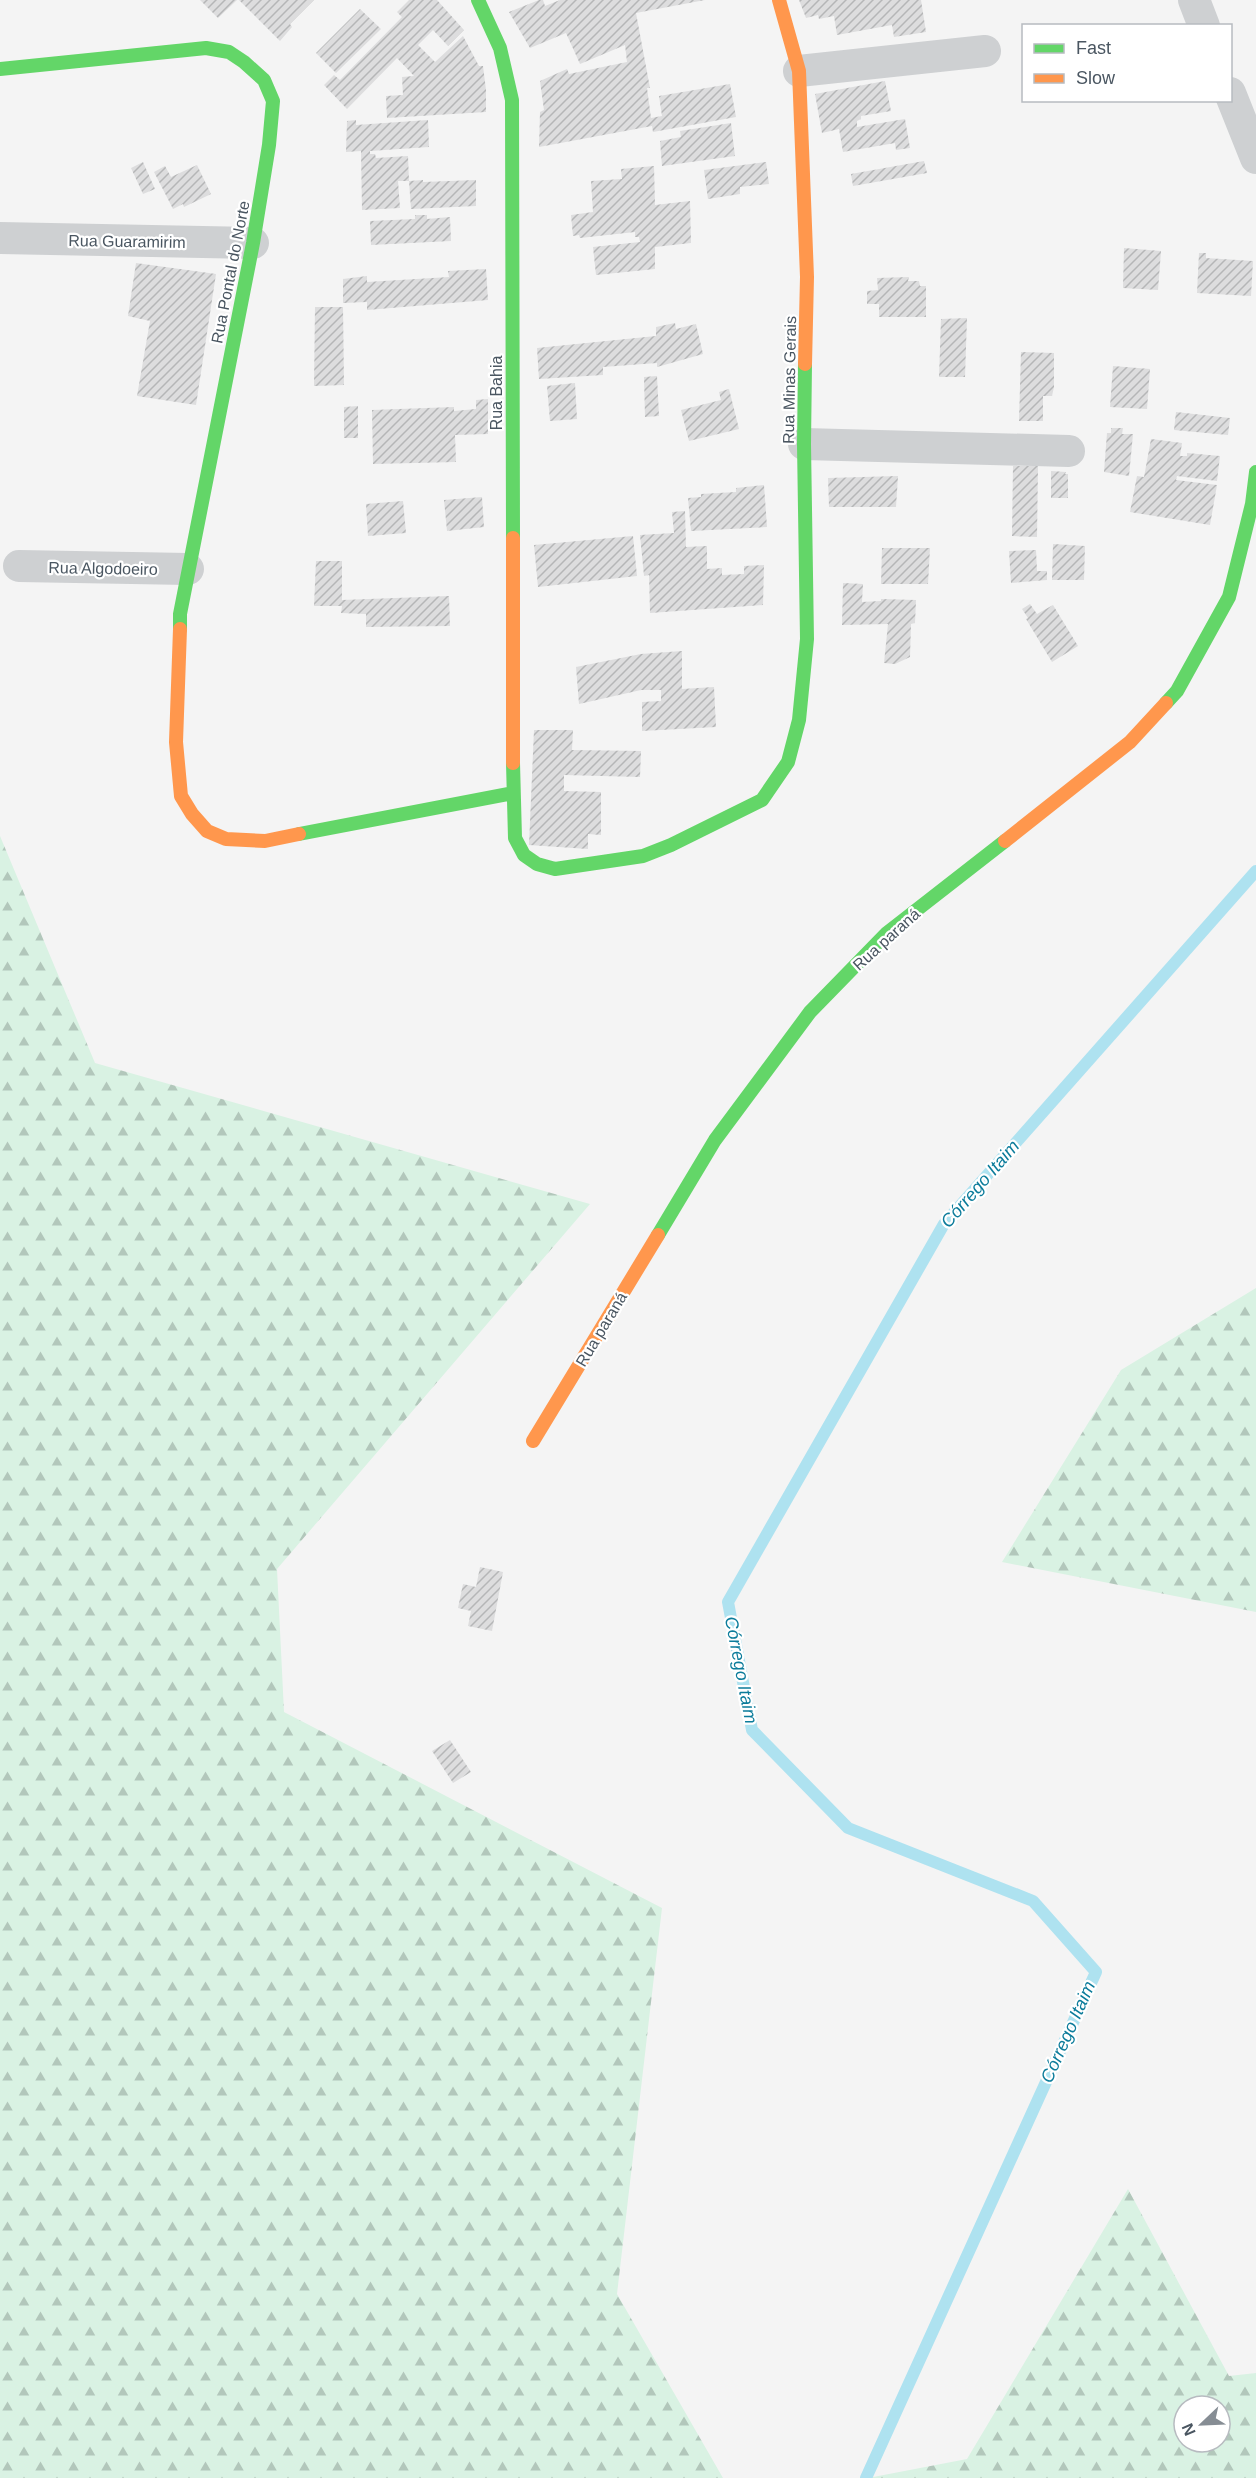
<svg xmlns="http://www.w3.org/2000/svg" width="1256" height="2478" viewBox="0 0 1256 2478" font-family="Helvetica,sans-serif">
  <defs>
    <pattern id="forest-firs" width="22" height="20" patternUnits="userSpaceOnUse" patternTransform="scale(1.5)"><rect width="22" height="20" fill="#d9f2e3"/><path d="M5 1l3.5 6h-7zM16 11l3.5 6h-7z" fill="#b2c7bb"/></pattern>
    <pattern id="building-hatch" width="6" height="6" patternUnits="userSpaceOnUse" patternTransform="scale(1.5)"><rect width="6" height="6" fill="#ddddde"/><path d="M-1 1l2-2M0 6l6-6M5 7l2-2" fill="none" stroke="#b5b6b7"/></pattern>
  </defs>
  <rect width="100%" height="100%" fill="#f4f4f4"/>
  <path fill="url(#forest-firs)" fill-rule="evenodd" d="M0 836 95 1063 590 1204 277 1569 284 1712 662 1908 617 2294 723 2478H0Z
    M1256 1288V1612L1002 1562 1121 1370Z
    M1128 2189 1229 2376 1256 2373V2478H868L967 2459ZM1184 2406H1220V2442H1184Z"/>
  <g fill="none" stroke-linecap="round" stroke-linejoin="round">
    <path stroke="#aee2f0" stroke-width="12" d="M866 2478 1096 1972 1033 1901 848 1828 752 1730 728 1602 944 1224 1256 871"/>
  </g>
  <path fill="url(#building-hatch)" d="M200 0H237L218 18Z
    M239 0H314L290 24 292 27 280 41Z
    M409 0H437L464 30 448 46 433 30 418 45 435 62 463 36 479 66H483L486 90V112L387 118 386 96 403 95 402 77 414 76 397 58 347 109 324 85 334 75 340 80 402 17 397 12Z
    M539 0H543L545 6 560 0H705L636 13 650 88H647L651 118 662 116 659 96 730 84 736 117 653 132 652 126 539 147 540 112 544 110 540 81 567 69 569 74 627 62 625 45 580 64 566 33 530 48 509 12Z
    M799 0H921L926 32 894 37 892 25 837 35 834 16 819 19 818 15 806 18Z
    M360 9 381 29 336 73 316 53Z
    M885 81 891 111 861 116V119L857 121V127L905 119 910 148 896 150 895 143 843 152 839 129 822 133 815 94Z
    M356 120V125L428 120 429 147 370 151V154H375L376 158 408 156 409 181H398L400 208 362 210 361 151 346 152 347 121Z
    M731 123 735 156 662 166 660 141 681 137 680 131Z
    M924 161 927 173 853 186 851 174Z
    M143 162 155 189 143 194 131 168Z
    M766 162 769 184 740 187V194L708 199 704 170Z
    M197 165 211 194 184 207 183 204 173 209 154 172 165 166 171 177Z
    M654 166 655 205 690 201 691 243 655 247V269L596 275 593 247 640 242 639 237H635V232L580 238 579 235 573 236 571 215 593 212 591 181 622 179 621 169Z
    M423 180V182L476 180V206L411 209 409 181Z
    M415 215H427V219L450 217 451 241 371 245 370 221 415 219Z
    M1124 248 1161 251 1158 290 1123 288Z
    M1199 253H1206V258L1253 261 1251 296 1197 293Z
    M136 263 216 274 196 405 137 396 150 321 128 316Z
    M486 269 488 300 367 310V302L343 303V279L367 276V282L449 277 448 271Z
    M909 277 908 281H919L920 286H926V317H879V304H867V291L878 290 877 278Z
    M315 307H343L344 385 314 386Z
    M967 318 965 377H939L941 319Z
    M675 323 676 329 696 324 703 354 657 367V363L603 367V375L539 379 537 348 656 336V327Z
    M1021 352 1054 353V387L1052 396H1043V421H1019Z
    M1113 366 1150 369 1147 409 1110 407Z
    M657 376 659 416 645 417 644 377Z
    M575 383 577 419 550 421 547 386Z
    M729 389 739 429 689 441 681 410 721 400 719 392Z
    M488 399V434L455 435 456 462 373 464 372 410 454 407V411L476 409V400Z
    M358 406V438H344V407Z
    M1176 412 1230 418 1228 435 1174 430Z
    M1111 428H1123L1122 434H1133L1129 476 1104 472 1107 433H1111Z
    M1151 439 1182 443 1180 456H1187V453L1220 456 1217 481 1177 476 1176 480 1217 485 1210 525 1130 512 1137 476 1144 477Z
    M1013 466H1038L1037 537 1012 536Z
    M1051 471 1066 472 1065 474H1068V498H1051Z
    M898 476 896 507H829L828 478Z
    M764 485 767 527 691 531 688 498 701 497V494L736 492V488Z
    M482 497 484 527 447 531 444 500Z
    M403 501 406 533 368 536 366 504Z
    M685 511 686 547 707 546V569L722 568V575L744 574V566L764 565 763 605 650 613 649 575 644 576 640 535 674 533 672 512Z
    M633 536 637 576 538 587 534 545Z
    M1053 544 1085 546 1084 580H1052Z
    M882 548H930L928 584H881Z
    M1036 550 1037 571H1047V580L1011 583 1009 551Z
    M316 561H342V600L449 596 450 626 366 627V614L341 613 342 606H314Z
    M843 583 863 584 862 602 881 601V599L916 600 915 623 911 624 910 657 895 664 884 663 888 624 842 625Z
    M1030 604 1037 614 1053 605 1078 646 1052 662 1026 619 1028 618 1022 609Z
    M682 651V689L714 687 716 727 642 731V702L661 701V690H641L579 704 576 667 641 654Z
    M534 730H573L572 750 641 751 640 777 564 775V791L601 792V835L588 834V849L529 845Z
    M480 1567 503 1572 492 1631 468 1626 471 1611 458 1608 463 1584 476 1587Z
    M450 1740 471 1772 453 1783 432 1751Z"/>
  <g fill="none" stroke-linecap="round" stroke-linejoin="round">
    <path stroke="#ced0d2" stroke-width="32" d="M1194 0 1204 26
      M799 71 985 51
      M1230 93 1256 158
      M0 238 253 243
      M804 444 1069 451
      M19 566 188 569"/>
    <path stroke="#63d668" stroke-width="14" d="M478 0 500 48 512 100 513 538
      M0 69 206 48 229 52 244 62 264 80 273 101 269 145 253 243 180 614V629
      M1166 703 1177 691 1229 597 1252 504 1256 472
      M513 763 515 838 524 855 537 864 555 869 643 856 671 845 762 800 788 762 799 720 807 639 804 444 805 364
      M299 834 513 793
      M658 1235 715 1140 810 1012 887 933 1005 841"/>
    <path stroke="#ff974d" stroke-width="14" d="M779 0 799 71 807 277 805 364
      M513 538V763
      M180 629 176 742 181 796 192 814 207 831 226 839 265 841 299 834
      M1005 841 1130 742 1166 703
      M533 1441 658 1235"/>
  </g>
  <g text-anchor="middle" stroke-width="4.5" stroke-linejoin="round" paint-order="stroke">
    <g font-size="16" fill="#4a5661" stroke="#fff">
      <text transform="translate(127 241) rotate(1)" y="6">Rua Guaramirim</text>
      <text transform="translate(230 272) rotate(-79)" y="6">Rua Pontal do Norte</text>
      <text transform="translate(789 380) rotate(-89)" y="6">Rua Minas Gerais</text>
      <text transform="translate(496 393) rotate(-90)" y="6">Rua Bahia</text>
      <text transform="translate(103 568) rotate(1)" y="6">Rua Algodoeiro</text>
      <text transform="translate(886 939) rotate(-42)" y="6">Rua paraná</text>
      <text transform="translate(601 1329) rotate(-59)" y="6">Rua paraná</text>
    </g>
    <g font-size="18" font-style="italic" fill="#0c7c9b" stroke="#fff">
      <text transform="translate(980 1184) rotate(-49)" y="6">Córrego Itaim</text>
      <text transform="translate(741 1670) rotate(79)" y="6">Córrego Itaim</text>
      <text transform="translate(1068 2032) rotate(-66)" y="6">Córrego Itaim</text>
    </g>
  </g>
  <rect x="1022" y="24" width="210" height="78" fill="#ffffff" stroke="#b7bbc0" stroke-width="1.5"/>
  <rect x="1034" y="44" width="30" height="9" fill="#63d668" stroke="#b7bbc0" stroke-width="1.5"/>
  <text x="1076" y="54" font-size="18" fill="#4a5661">Fast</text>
  <rect x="1034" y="74" width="30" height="9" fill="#ff974d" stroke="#b7bbc0" stroke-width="1.5"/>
  <text x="1076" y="84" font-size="18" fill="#4a5661">Slow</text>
  <g transform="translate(1202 2424) rotate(247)"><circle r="28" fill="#ffffff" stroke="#b7bbc0" stroke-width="1.5"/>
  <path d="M0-4.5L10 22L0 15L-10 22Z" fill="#868d94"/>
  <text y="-9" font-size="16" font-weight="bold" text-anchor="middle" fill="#4a5661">N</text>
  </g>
</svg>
